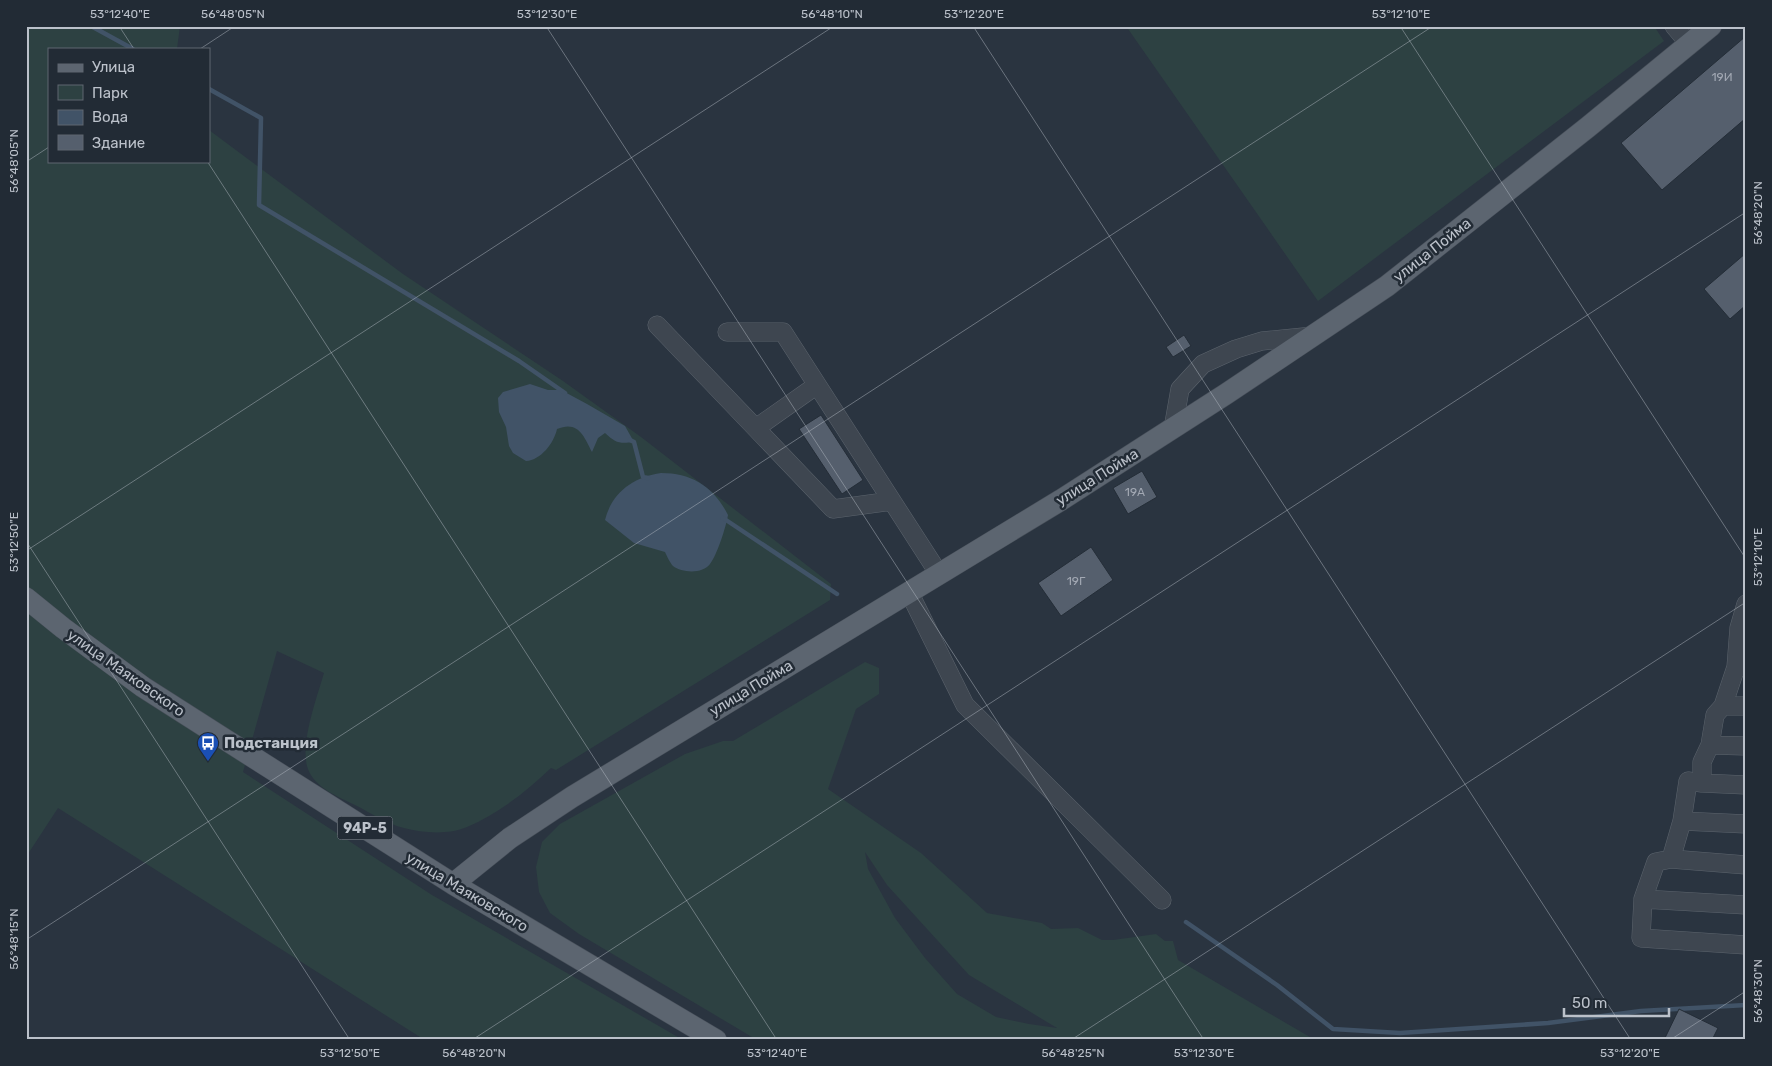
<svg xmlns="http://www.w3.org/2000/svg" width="1772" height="1066" viewBox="0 0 1772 1066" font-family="Rubik,sans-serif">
  <rect width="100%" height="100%" fill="#2a3440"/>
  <path fill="#2d4142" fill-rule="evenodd" d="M26 26H180L177 49H49V161H209V130L403 274 563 381 641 437 831 584 830 600 556 770 551 768C527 791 498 814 467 827 448 835 423 833 404 828 387 824 371 813 355 805 339 797 315 788 308 769 299 746 317 697 324 673L277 651 243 772 432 895 683 1040H419L420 1037 58 808 26 857Z
    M1126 26H1654L1664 41 1318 301Z
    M865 662 879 668V694L856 709 828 789 921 853 987 913 1042 923 1051 929 1078 928 1102 940H1113L1156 934 1165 941H1173L1178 960 1315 1040H757L579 934 550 913 539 892 536 867 542 842 560 824 685 754 723 741H733ZM865 852 887 885 969 975 1057 1028 1029 1024 996 1017 957 994 925 958 895 918 868 869Z"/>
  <path fill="#415367" d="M530 384 548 390H561L587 404 625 426 634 442C619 444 616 443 605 433L598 438 592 452C584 436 578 420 557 429 554 443 541 460 526 461L513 453 509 446 506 427 499 412 498 398 503 392Z
    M661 473C692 473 714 487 728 515 726 527 717 555 710 564 703 574 682 573 673 566 670 563 667 556 665 552L634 543 605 520C612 492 634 477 661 473Z"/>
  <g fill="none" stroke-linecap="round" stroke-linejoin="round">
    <path stroke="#415367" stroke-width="4.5" d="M91 26 133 49
      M209 89 261 118 259 205 519 361 565 393
      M630 440 634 442 643 477 648 478
      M723 518 837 594
      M1186 922 1277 985 1333 1029 1400 1033 1548 1023 1641 1011 1746 1005"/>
  </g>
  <path fill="#555f6d" stroke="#242d37" d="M1746 36V118L1662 190 1621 143Z
    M1746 253V305L1730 319 1704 289Z
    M1184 335 1191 346 1173 357 1166 347Z
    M821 415 863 480 842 494 799 429Z
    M1142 471 1157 497 1128 514 1113 488Z
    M1091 547 1113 580 1061 616 1038 583Z
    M1679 1009 1718 1028 1712 1040H1664Z"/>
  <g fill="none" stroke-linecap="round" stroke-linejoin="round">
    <g stroke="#5c646d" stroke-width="19">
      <path id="minor" d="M1674 26 1690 45
        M657 325 833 509 892 501
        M727 332H783L939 574
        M756 428 817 385
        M1173 429 1180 389 1203 364 1236 349 1262 341 1313 336
        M909 592 965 705 1162 900
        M1746 604 1739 628H1746
        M1736 667 1739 628
        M1746 667H1736L1723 706H1746
        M1710 745 1715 715 1723 706
        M1746 746 1710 745 1702 762V783L1746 785
        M1682 821 1688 781 1702 783
        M1746 824 1682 821 1671 859 1746 865
        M1643 899 1656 862 1671 859
        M1746 905 1643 899 1641 938 1746 945"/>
    </g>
    <g stroke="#474f59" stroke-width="22">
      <path id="major" d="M26 598 63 628 143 687 226 740 453 884 716 1040
        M453 884 510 838 572 797 1061 500 1226 394 1387 286 1588 127 1711 26"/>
    </g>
    <use href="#minor" stroke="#3e4650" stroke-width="18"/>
    <use href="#major" stroke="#5c6570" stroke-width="21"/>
  </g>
  <path fill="none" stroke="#bbc1ca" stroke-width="1" stroke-opacity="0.45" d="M119 26 134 49M546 26 1204 1040M973 26 1631 1040M1400 26 1746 559M200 49 235 26M207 161 777 1040M26 162 49 147M26 541 350 1040M26 551 834 26M26 940 1433 26M472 1040 1746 212M1071 1040 1746 602M1670 1040 1746 991"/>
  <defs>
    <g id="bus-pin" transform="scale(1.125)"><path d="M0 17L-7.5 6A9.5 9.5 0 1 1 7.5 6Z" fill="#1a4fb4" stroke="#222b35"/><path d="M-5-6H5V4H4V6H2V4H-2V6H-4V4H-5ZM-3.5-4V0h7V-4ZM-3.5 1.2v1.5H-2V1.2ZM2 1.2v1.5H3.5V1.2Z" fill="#fff"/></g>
  </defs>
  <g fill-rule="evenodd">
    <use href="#bus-pin" x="208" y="743"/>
  </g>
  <g text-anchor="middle" stroke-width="5" stroke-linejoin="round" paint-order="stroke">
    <g font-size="12" fill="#a2a8b3">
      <text x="1722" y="81">19И</text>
      <text x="1135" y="496">19А</text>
      <text x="1076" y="585">19Г</text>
    </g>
    <rect fill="#222b35" stroke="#8d949d" stroke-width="1" x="337.5" y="816.5" width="55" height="23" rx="4"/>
    <g font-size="14" font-weight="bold" fill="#bbc1ca">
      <text x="365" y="833">94Р-5</text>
    </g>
    <g font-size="15" fill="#bbc1ca" stroke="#222b35">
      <text transform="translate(1432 250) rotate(-38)" y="5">улица Пойма</text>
      <text transform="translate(1097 477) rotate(-32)" y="5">улица Пойма</text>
      <text transform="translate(126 673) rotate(35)" y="5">улица Маяковского</text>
      <text transform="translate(751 688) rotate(-31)" y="5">улица Пойма</text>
      <text transform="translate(467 892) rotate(31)" y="5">улица Маяковского</text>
    </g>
    <g font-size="15" font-weight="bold" fill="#bbc1ca" stroke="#222b35" text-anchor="start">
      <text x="224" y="748">Подстанция</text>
    </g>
  </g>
  <rect width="1772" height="1066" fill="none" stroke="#222b35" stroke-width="55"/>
  <rect x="48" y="48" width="162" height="115" fill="#222b35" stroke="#5f6771"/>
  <rect x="58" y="64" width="25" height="8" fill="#5c6570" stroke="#5f6771"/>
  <text x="92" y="72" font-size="15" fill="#bbc1ca">Улица</text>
  <rect x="58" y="85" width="25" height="15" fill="#2d4142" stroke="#5f6771"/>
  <text x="92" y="98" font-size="15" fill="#bbc1ca">Парк</text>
  <rect x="58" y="110" width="25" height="15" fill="#415367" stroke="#5f6771"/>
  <text x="92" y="122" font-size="15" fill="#bbc1ca">Вода</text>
  <rect x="58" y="135" width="25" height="15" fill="#555f6d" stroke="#5f6771"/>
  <text x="92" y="148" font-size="15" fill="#bbc1ca">Здание</text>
  <path d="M1564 1008v8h105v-8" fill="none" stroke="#bbc1ca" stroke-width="2.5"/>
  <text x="1572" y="1008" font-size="15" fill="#bbc1ca" stroke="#222b35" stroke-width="4" paint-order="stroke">50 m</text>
  <rect x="28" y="28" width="1716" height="1010" fill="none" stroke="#bbc1ca" stroke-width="2"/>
  <g font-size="12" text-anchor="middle" fill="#bbc1ca">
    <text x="120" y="18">53°12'40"E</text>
    <text x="233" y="18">56°48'05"N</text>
    <text x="547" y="18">53°12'30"E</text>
    <text x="832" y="18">56°48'10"N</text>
    <text x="974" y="18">53°12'20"E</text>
    <text x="1401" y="18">53°12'10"E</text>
    <text transform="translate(14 161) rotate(-90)" y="4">56°48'05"N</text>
    <text transform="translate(1758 213) rotate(-90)" y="4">56°48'20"N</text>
    <text transform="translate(14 542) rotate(-90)" y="4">53°12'50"E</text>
    <text transform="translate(1758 557) rotate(-90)" y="4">53°12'10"E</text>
    <text transform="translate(14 939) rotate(-90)" y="4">56°48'15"N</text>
    <text transform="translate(1758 991) rotate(-90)" y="4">56°48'30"N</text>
    <text x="350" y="1057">53°12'50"E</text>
    <text x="474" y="1057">56°48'20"N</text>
    <text x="777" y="1057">53°12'40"E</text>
    <text x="1073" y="1057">56°48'25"N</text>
    <text x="1204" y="1057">53°12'30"E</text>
    <text x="1630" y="1057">53°12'20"E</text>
  </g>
</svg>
